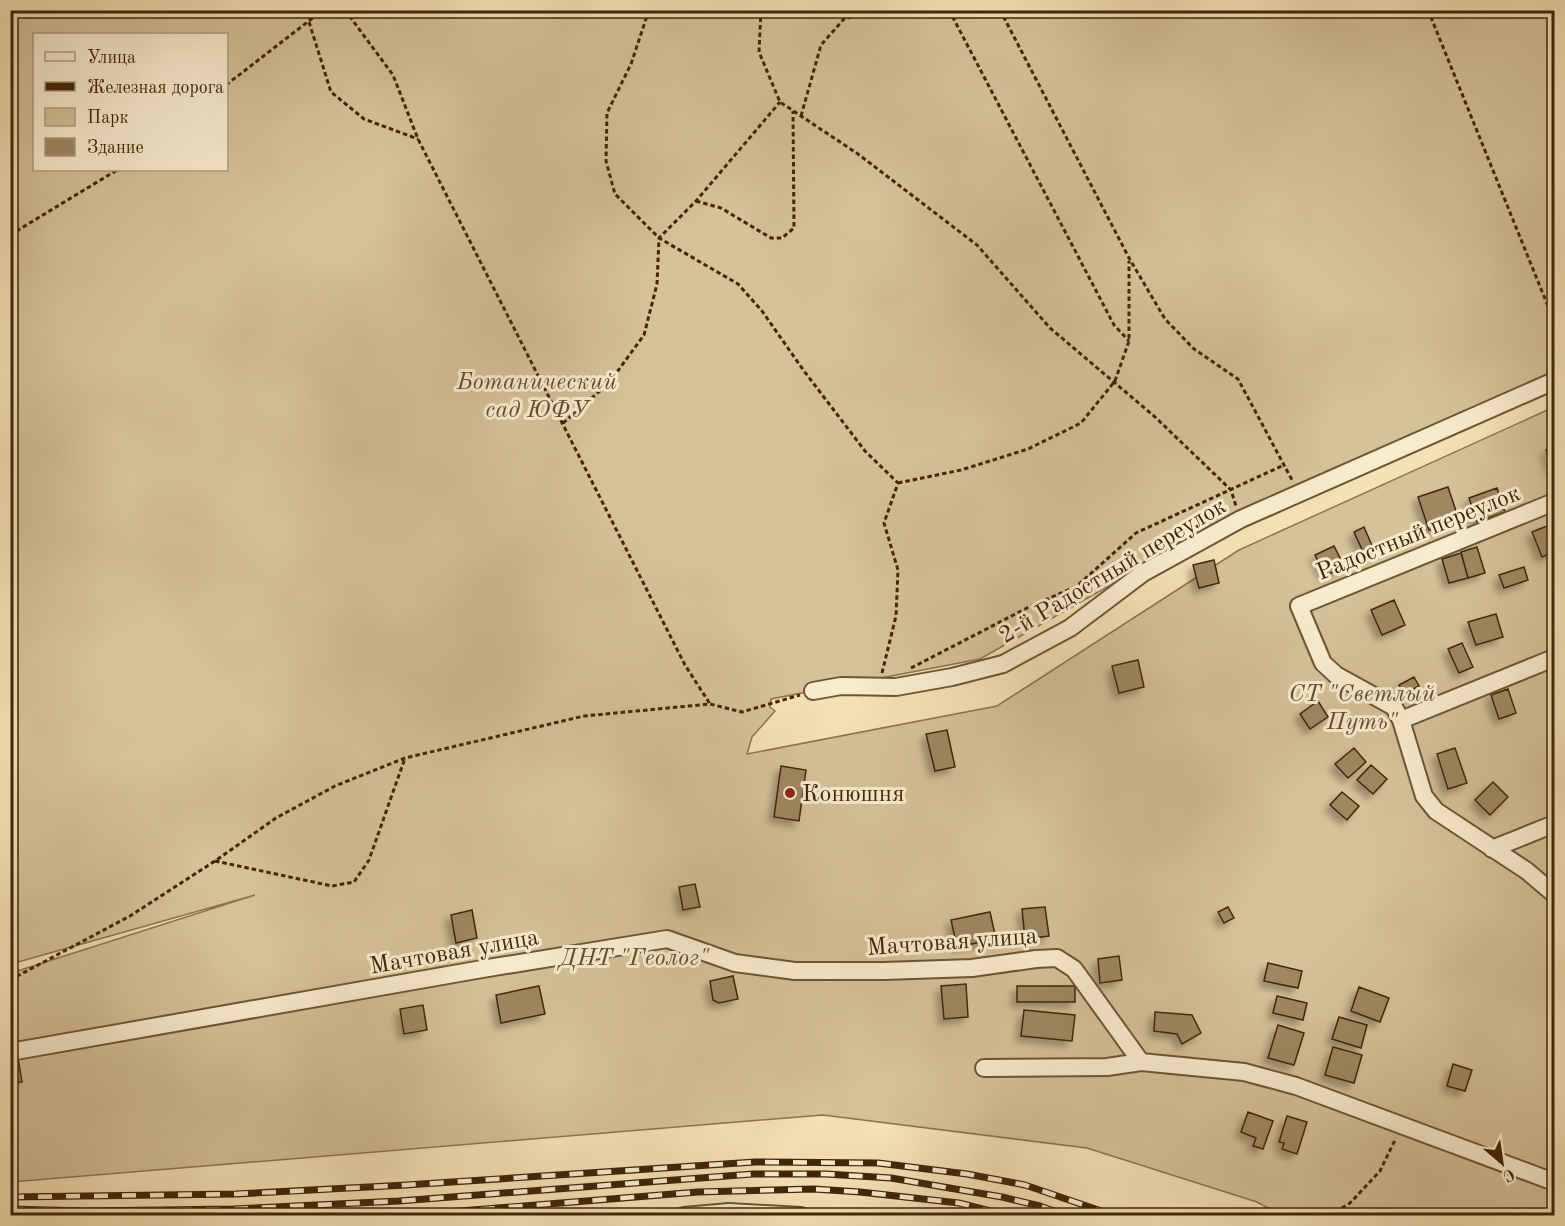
<svg xmlns="http://www.w3.org/2000/svg" width="1565" height="1226" viewBox="0 0 1565 1226" font-family="'Old Standard TT',serif">
  <defs>
    <filter id="shadow"><feDropShadow dx="-5.5" dy="5.5" stdDeviation="3" flood-color="#0004"/></filter>
  </defs>
  <rect width="100%" height="100%" fill="#f5e1b5"/>
  <filter id="stains"><feTurbulence type="fractalNoise" baseFrequency=".00333" numOctaves="4"/><feColorMatrix values="0 0 0 0 .2 0 0 0 0 .09 0 0 0 0 .02 0 0 0 .5 -.17"/></filter>
  <radialGradient id="worn" r=".72"><stop offset=".6" stop-color="#630" stop-opacity="0"/><stop offset="1" stop-color="#630" stop-opacity=".3"/></radialGradient>
  <path fill="#d6c198" stroke="#8c7350" stroke-width="1.5" fill-rule="evenodd" d="M11 11H1554V374L1225 520 980 659 771 699 770 707 775 711 752 737 747 754 997 706 1239 550 1554 407V1215H1281L1257 1202 1087 1148 823 1115 11 1182V973L255 895 11 964ZM34 34H226V170H34Z"/>
  <path fill="#9f8762" stroke="#412508" stroke-width="1.5" filter="url(#shadow)" d="M1554 447V473L1546 450Z
    M1448 487 1459 520 1429 530 1418 497Z
    M1497 488 1505 512 1477 522 1469 498Z
    M1552 524 1554 531V552L1542 557 1532 532Z
    M1364 527 1374 550 1364 554 1354 532Z
    M1334 546 1344 566 1326 576 1315 555Z
    M1477 547 1485 573 1468 578 1461 552Z
    M1461 553 1468 578 1449 583 1442 559Z
    M1214 560 1219 583 1199 588 1193 565Z
    M1524 567 1528 580 1504 588 1499 575Z
    M1394 600 1405 625 1382 635 1371 610Z
    M1496 614 1503 637 1476 645 1468 622Z
    M1462 643 1473 667 1459 673 1448 649Z
    M1138 660 1144 687 1119 693 1112 666Z
    M1414 677 1419 686 1404 694 1399 685Z
    M1508 689 1516 713 1499 719 1491 695Z
    M1318 701 1328 717 1310 729 1300 714Z
    M947 730 955 767 935 771 926 734Z
    M1354 748 1366 762 1348 778 1335 764Z
    M1455 748 1467 783 1448 789 1437 754Z
    M1371 765 1387 779 1373 794 1357 780Z
    M781 766 806 770 799 821 774 817Z
    M1493 782 1508 797 1490 815 1475 800Z
    M1342 792 1359 806 1347 820 1330 805Z
    M695 884 700 907 683 910 679 887Z
    M1045 907 1049 936 1025 939 1022 909Z
    M1228 907 1234 918 1224 923 1218 912Z
    M472 910 477 938 456 943 451 915Z
    M990 912 996 939 957 947 951 920Z
    M1119 956 1122 980 1100 983 1098 959Z
    M1268 963 1302 971 1298 988 1264 981Z
    M733 976 738 999 719 1003 713 1000 710 981Z
    M966 984 968 1017 944 1019 941 986Z
    M539 986 545 1014 501 1023 496 995Z
    M1017 986H1075V1002H1017Z
    M1359 987 1389 998 1380 1022 1351 1011Z
    M1277 996 1307 1003 1303 1020 1273 1013Z
    M423 1005 427 1030 404 1034 400 1009Z
    M1024 1010 1075 1015 1072 1041 1021 1036Z
    M1155 1012 1192 1015 1201 1033 1182 1044 1177 1034 1154 1031Z
    M1339 1017 1367 1025 1361 1048 1332 1039Z
    M1278 1025 1304 1033 1294 1065 1268 1058Z
    M1333 1047 1362 1055 1354 1083 1325 1075Z
    M18 1058 22 1082 10 1084V1059Z
    M1453 1064 1472 1070 1465 1091 1447 1086Z
    M1248 1112 1273 1121 1263 1149 1253 1146 1256 1138 1241 1132Z
    M1287 1116 1307 1122 1297 1154 1282 1149 1284 1143 1279 1142Z"/>
  <g fill="none" stroke-linecap="round" stroke-linejoin="round">
    <g stroke="#6e5433" stroke-width="20">
      <path id="minor" d="M1554 502 1299 606 1323 663 1336 675 1394 707 1401 720 1424 796 1436 811 1527 871 1554 894
        M813 691 841 686 896 687 952 677 1003 664 1070 628 1143 573 1241 519 1554 381
        M1401 720 1554 658
        M1492 849 1554 824
        M10 1052 482 969 667 939 735 963 795 971H884L972 968 1036 959 1057 958 1074 969 1141 1062
        M984 1068 1107 1067 1141 1062 1244 1072 1296 1086 1554 1182
        M684 1216 729 1212 801 1216"/>
    </g>
    <path stroke="#412508" stroke-width="3" stroke-dasharray="4.5 3" stroke-linecap="butt" d="M345 10 393 75 418 139 685 665 710 704
      M649 10 631 64 607 113 606 161 615 194 659 238 738 284 762 311 804 371 865 451 898 483
      M761 10 759 52 780 102 858 154 977 245 1050 328 1154 416 1231 490 1236 506
      M843 10 844 19
      M949 10 1114 325 1129 341
      M1000 10 1129 258 1165 319 1194 349 1238 379 1292 480
      M1428 10 1554 321
      M309 22 331 92 364 119 418 139
      M226 85 323 10
      M801 116 821 45 844 19 879 10
      M696 201 721 208 771 238H782L794 228 793 111
      M10 235 117 170
      M563 423 609 383 644 335 657 284 659 238 696 201 780 102
      M898 483 961 470 1028 449 1081 423 1115 381 1129 341V261
      M911 668 1027 608 1077 586 1136 533 1284 465
      M882 673 896 616 898 570 884 523 898 483
      M215 861 332 886 354 882 369 860 405 758
      M10 980 130 916 215 861 276 818 335 786 405 758 584 716 710 704 742 712 800 695
      M1329 1216 1350 1203 1380 1171 1396 1138"/>
    <use href="#minor" stroke="#f8eccf" stroke-width="16"/>
    <g stroke="#412508" stroke-width="7">
      <path id="rail" d="M10 1197 236 1194 406 1185 755 1162 878 1163 967 1174 1025 1185 1116 1216
        M10 1209 85 1211 233 1209 399 1201 753 1174H826L891 1178 1002 1197 1040 1206 1068 1216
        M397 1216 698 1192 814 1189 860 1192 959 1203 1010 1216"/>
    </g>
    <use href="#rail" stroke="#f8eccf" stroke-width="4.5" stroke-dasharray="14" stroke-linecap="butt"/>
  </g>
  <circle fill="#8f2418" stroke="#f8eccf" stroke-width="2" cx="790" cy="793" r="6"/>
  <g text-anchor="middle" stroke-width="6" stroke-linejoin="round" paint-order="stroke">
    <g font-size="24" font-style="italic" fill="#664c2c" stroke="#f8eccf">
      <text x="537" y="389">Ботанический<tspan x="537" dy="28">сад ЮФУ</tspan></text>
      <text x="1362" y="701">СТ "Светлый<tspan x="1362" dy="28">Путь"</tspan></text>
      <text x="634" y="965">ДНТ "Геолог"</text>
    </g>
    <g font-size="24" fill="#412508" stroke="#f8eccf">
      <text transform="translate(1418 532) rotate(-22)" y="8">Радостный переулок</text>
      <text transform="translate(1112 570) rotate(-31)" y="8">2-й Радостный переулок</text>
      <text transform="translate(952 941) rotate(-4)" y="8">Мачтовая улица</text>
      <text transform="translate(454 951) rotate(-10)" y="8">Мачтовая улица</text>
    </g>
    <g font-size="24" fill="#412508" stroke="#f8eccf" text-anchor="start">
      <text x="802" y="801">Конюшня</text>
    </g>
  </g>
  <rect width="1565" height="1226" fill="none" stroke="#f5e1b5" stroke-width="36"/>
  <rect x="12" y="12" width="1541" height="1202" fill="none" stroke="#412508" stroke-width="3"/>
  <rect x="18" y="18" width="1529" height="1190" fill="none" stroke="#412508" stroke-width="1.5"/>
  <rect x="33" y="33" width="195" height="138" fill="#f8eccf" stroke="#af9c7f" stroke-width="1.5"/>
  <rect x="45" y="52" width="30" height="9" fill="#f8eccf" stroke="#af9c7f" stroke-width="1.5"/>
  <text x="87" y="63" font-size="18" fill="#412508">Улица</text>
  <rect x="45" y="82" width="30" height="9" fill="#412508" stroke="#af9c7f" stroke-width="1.5"/>
  <text x="87" y="93" font-size="18" fill="#412508">Железная дорога</text>
  <rect x="45" y="108" width="30" height="18" fill="#d6c198" stroke="#af9c7f" stroke-width="1.5"/>
  <text x="87" y="123" font-size="18" fill="#412508">Парк</text>
  <rect x="45" y="138" width="30" height="18" fill="#9f8762" stroke="#af9c7f" stroke-width="1.5"/>
  <text x="87" y="153" font-size="18" fill="#412508">Здание</text>
  <g transform="translate(1502 1163) rotate(151)" stroke="#f8eccf" stroke-width="4.5" paint-order="stroke">
  <path d="M0-4.5L10 22L0 15L-10 22Z" fill="#412508"/>
  <text y="-9" font-size="16" font-weight="bold" text-anchor="middle" fill="#412508">С</text>
  </g>
  <rect width="100%" height="100%" filter="url(#stains)"/>
  <rect width="100%" height="100%" fill="url(#worn)"/>
</svg>
